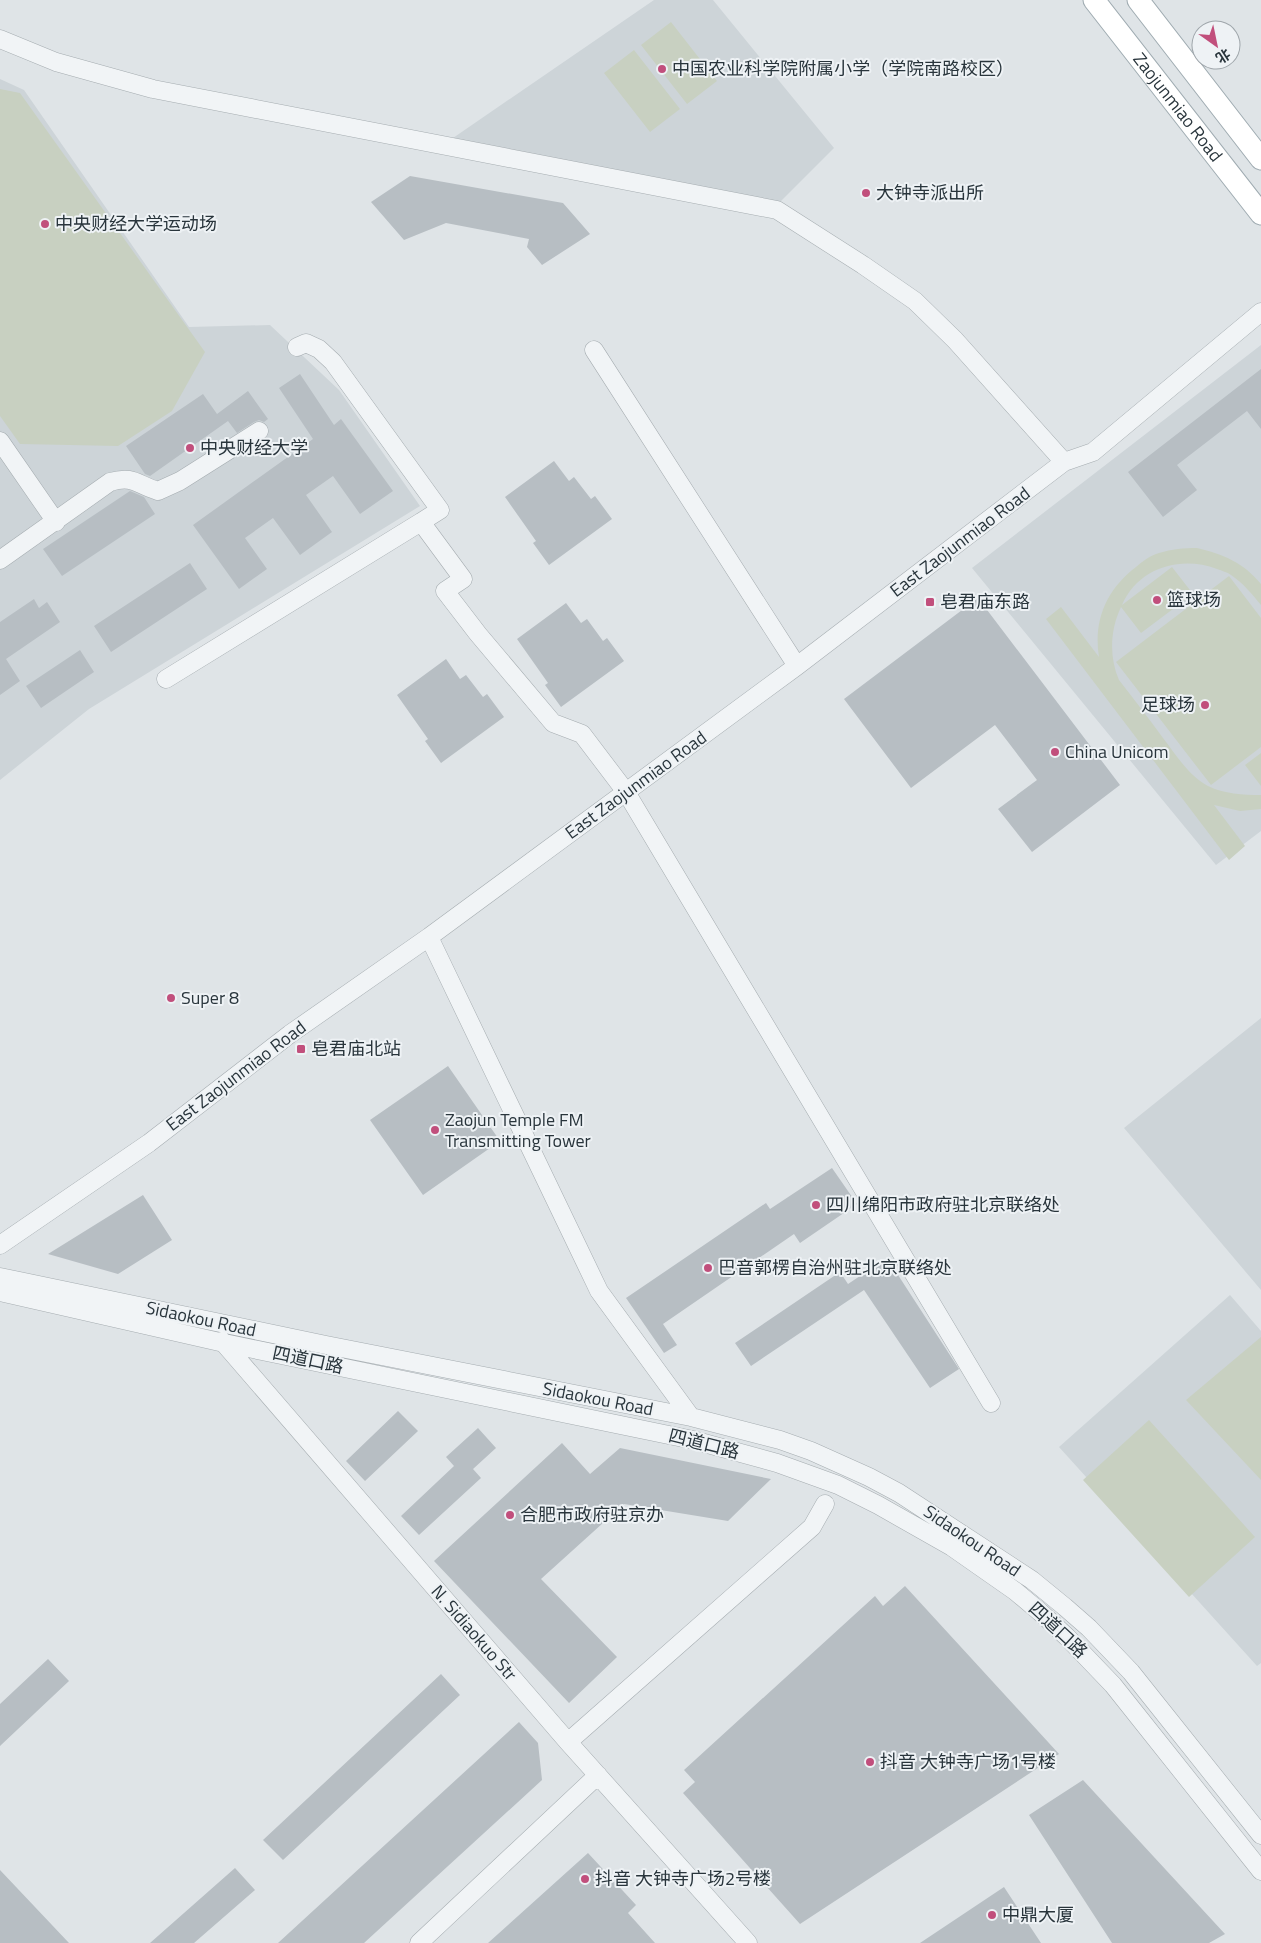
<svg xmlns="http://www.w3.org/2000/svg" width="1261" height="1943" viewBox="0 0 1261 1943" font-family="'Titillium Web','Noto Sans SC',sans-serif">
  <rect width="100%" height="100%" fill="#dfe4e7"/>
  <path fill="#cdd4d8" d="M654 0H713L834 148 780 202 453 138Z
    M0 79 24 90 189 327 270 325 339 390 420 506 89 709 0 780Z
    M1261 345V831L1216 865 972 568Z
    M1261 1018V1290L1124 1128Z
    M1230 1295 1261 1331V1663L1257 1666 1059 1447Z"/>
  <path fill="#c8d0c1" d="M671 22 717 81 687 104 641 45Z
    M634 50 680 109 650 132 604 73Z
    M0 89 20 93 205 352 172 411 118 446 20 444 0 416Z
    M1197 548C1223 554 1244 563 1261 584V605C1252 594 1243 583 1231 575 1227 572 1222 571 1217 569 1180 555 1138 568 1122 605L1172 567 1193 594 1141 633 1121 607C1110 630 1109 657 1119 680 1134 699 1149 719 1163 738 1176 755 1189 776 1208 786 1224 794 1243 795 1261 795V809L1240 811 1214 805 1245 846 1229 860 1046 619 1061 607 1099 657C1093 620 1107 589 1136 567 1143 561 1151 555 1159 553 1172 549 1184 548 1197 548Z
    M1229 576 1261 618V747L1211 785 1116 662Z
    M1261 753V786L1245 765Z
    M1261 1337V1480L1186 1400Z
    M1149 1420 1255 1537 1189 1597 1083 1480Z"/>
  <path fill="#b7bec3" d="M410 176 563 203 590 234 542 265 527 247 529 239 446 223 404 240 371 202Z
    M1261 369V429L1247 411 1177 465 1197 490 1163 517 1128 472Z
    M300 374 334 425 341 419 393 491 360 514 333 476 306 495 332 532 300 555 273 518 245 538 267 569 239 589 193 525 313 439 279 388Z
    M248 391 268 419 264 422 259 420 254 422 237 433 228 421 150 476 145 474 126 446 203 394 217 414Z
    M554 461 569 481 574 477 591 499 595 496 612 519 549 565 533 543 536 541 505 497Z
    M130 491 144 497 155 514 62 576 43 549Z
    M190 563 207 589 111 652 94 626Z
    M978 598 1120 785 1032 852 998 809 1037 780 995 725 911 788 844 699Z
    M34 599 39 608 47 602 60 622 6 659 20 681 0 695V622Z
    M566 603 581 623 587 619 603 641 607 638 624 661 561 707 545 685 548 683 517 639Z
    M80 650 94 672 41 708 26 686Z
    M446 659 460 679 466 675 483 697 487 694 504 717 441 763 425 741 428 739 397 695Z
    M448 1066 500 1141 423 1195 370 1120Z
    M832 1168 857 1204 800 1243 794 1234 663 1324 677 1345 664 1353 626 1298 766 1203 770 1209Z
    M143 1195 172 1240 118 1274 48 1254Z
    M887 1258 959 1369 930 1388 864 1290 751 1366 735 1343 840 1272 848 1284Z
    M398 1411 418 1431 365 1481 346 1461Z
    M478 1428 496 1448 473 1469 481 1478 419 1535 401 1516 454 1466 446 1457Z
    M562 1443 590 1474 620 1448 771 1479 728 1521 624 1504 541 1579 617 1657 569 1703 434 1561Z
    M905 1586 1059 1754 800 1924 683 1793 695 1782 684 1770 875 1596 883 1606Z
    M48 1659 69 1681 0 1746V1704Z
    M441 1674 460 1695 283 1860 263 1840Z
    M519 1722 538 1743 542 1780 364 1943H278Z
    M1083 1780 1225 1934 1209 1943H1112L1029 1815Z
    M588 1853 636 1905 628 1913 655 1943H488Z
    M235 1868 255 1890 194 1943H150Z
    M0 1870 69 1943H0Z
    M1004 1887 1041 1943H920Z"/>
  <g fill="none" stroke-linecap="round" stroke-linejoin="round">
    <g stroke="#a5acb0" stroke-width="19">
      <path id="minor" d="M0 39 56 62 153 89 777 210 863 265 915 301 955 340 1064 462
        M297 347 306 343 319 349 333 362 440 510 421 522
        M594 350 797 666
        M0 441 56 522
        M0 560 110 482C134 475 137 485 158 491L180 481 259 431
        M166 679 421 522 463 579 445 591 478 634 553 723 582 734 626 792 991 1403
        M429 937 599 1291 691 1417
        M0 1245 149 1143 290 1034 429 937 797 666 1064 462 1093 452 1261 312
        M0 1277 326 1345 691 1417 780 1440 811 1451 869 1477 899 1493 1032 1580 1065 1607 1089 1628 1131 1672 1261 1835
        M0 1292 224 1343 693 1440 777 1463 838 1485 878 1505 952 1547 1015 1591 1040 1612 1067 1637 1113 1685 1261 1871
        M222 1341 568 1742 748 1943
        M568 1742 812 1527 825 1504
        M419 1943 598 1775"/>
    </g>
    <g stroke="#9fabb1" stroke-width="23">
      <g id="major">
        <path id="s1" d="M1094 0 1261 214"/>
        <path d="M1138 0 1261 159"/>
      </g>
    </g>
    <use href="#minor" stroke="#f1f4f6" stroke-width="18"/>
    <use href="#major" stroke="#fff" stroke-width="21"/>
  </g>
  <g fill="#c14f7c" stroke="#eef2f5" stroke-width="2">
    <circle cx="662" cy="69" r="5"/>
    <circle cx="866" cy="193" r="5"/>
    <circle cx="45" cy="224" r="5"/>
    <circle cx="190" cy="448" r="5"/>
    <circle cx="1157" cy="600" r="5"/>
    <rect x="925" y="597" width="10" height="10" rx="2.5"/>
    <circle cx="1205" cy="705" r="5"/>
    <circle cx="1055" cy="752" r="5"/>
    <circle cx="171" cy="998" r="5"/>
    <rect x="296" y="1044" width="10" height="10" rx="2.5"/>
    <circle cx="435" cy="1130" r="5"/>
    <circle cx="816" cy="1205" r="5"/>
    <circle cx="708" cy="1268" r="5"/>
    <circle cx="510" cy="1515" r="5"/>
    <circle cx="870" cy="1762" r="5"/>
    <circle cx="585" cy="1879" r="5"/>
    <circle cx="992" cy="1915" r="5"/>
  </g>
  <g text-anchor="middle" stroke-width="4" stroke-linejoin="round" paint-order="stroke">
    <g font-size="18" fill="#29353c" stroke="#eef2f5" text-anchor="start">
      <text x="672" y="75">中国农业科学院附属小学（学院南路校区）</text>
      <text x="876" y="199">大钟寺派出所</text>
      <text x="55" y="230">中央财经大学运动场</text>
      <text x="200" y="454">中央财经大学</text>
      <text x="1167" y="606">篮球场</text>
      <text x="940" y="608">皂君庙东路</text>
      <text x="1195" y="711" text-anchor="end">足球场</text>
      <text x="1065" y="758">China Unicom</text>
      <text x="181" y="1004">Super 8</text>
      <text x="311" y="1055">皂君庙北站</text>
      <text x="445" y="1126">Zaojun Temple FM<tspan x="445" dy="21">Transmitting Tower</tspan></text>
      <text x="826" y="1211">四川绵阳市政府驻北京联络处</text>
      <text x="718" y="1274">巴音郭楞自治州驻北京联络处</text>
      <text x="520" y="1521">合肥市政府驻京办</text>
      <text x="880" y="1768">抖音 大钟寺广场1号楼</text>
      <text x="595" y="1885">抖音 大钟寺广场2号楼</text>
      <text x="1002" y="1921">中鼎大厦</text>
    </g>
    <g font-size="18" fill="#29353c" stroke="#eef2f5">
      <text dy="6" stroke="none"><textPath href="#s1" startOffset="136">Zaojunmiao Road</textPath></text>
      <text transform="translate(960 542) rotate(-37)" y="6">East Zaojunmiao Road</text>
      <text transform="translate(636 785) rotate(-36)" y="6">East Zaojunmiao Road</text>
      <text transform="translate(236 1076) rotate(-37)" y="6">East Zaojunmiao Road</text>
      <text transform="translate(201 1319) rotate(12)" y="6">Sidaokou Road</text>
      <text transform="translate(308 1360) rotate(12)" y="6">四道口路</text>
      <text transform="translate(598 1399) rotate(11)" y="6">Sidaokou Road</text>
      <text transform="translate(704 1444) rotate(14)" y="6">四道口路</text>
      <text transform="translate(972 1541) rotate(34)" y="6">Sidaokou Road</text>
      <text transform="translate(1058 1630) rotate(43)" y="6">四道口路</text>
      <text transform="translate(474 1633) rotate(49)" y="6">N. Sidiaokuo Str</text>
    </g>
  </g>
  <g transform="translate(1216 45) rotate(147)"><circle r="24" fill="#eef2f5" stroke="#9fa6ab"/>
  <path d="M0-4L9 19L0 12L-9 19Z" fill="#c14f7c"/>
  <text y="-8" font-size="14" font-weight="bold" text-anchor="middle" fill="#29353c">北</text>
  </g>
</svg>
